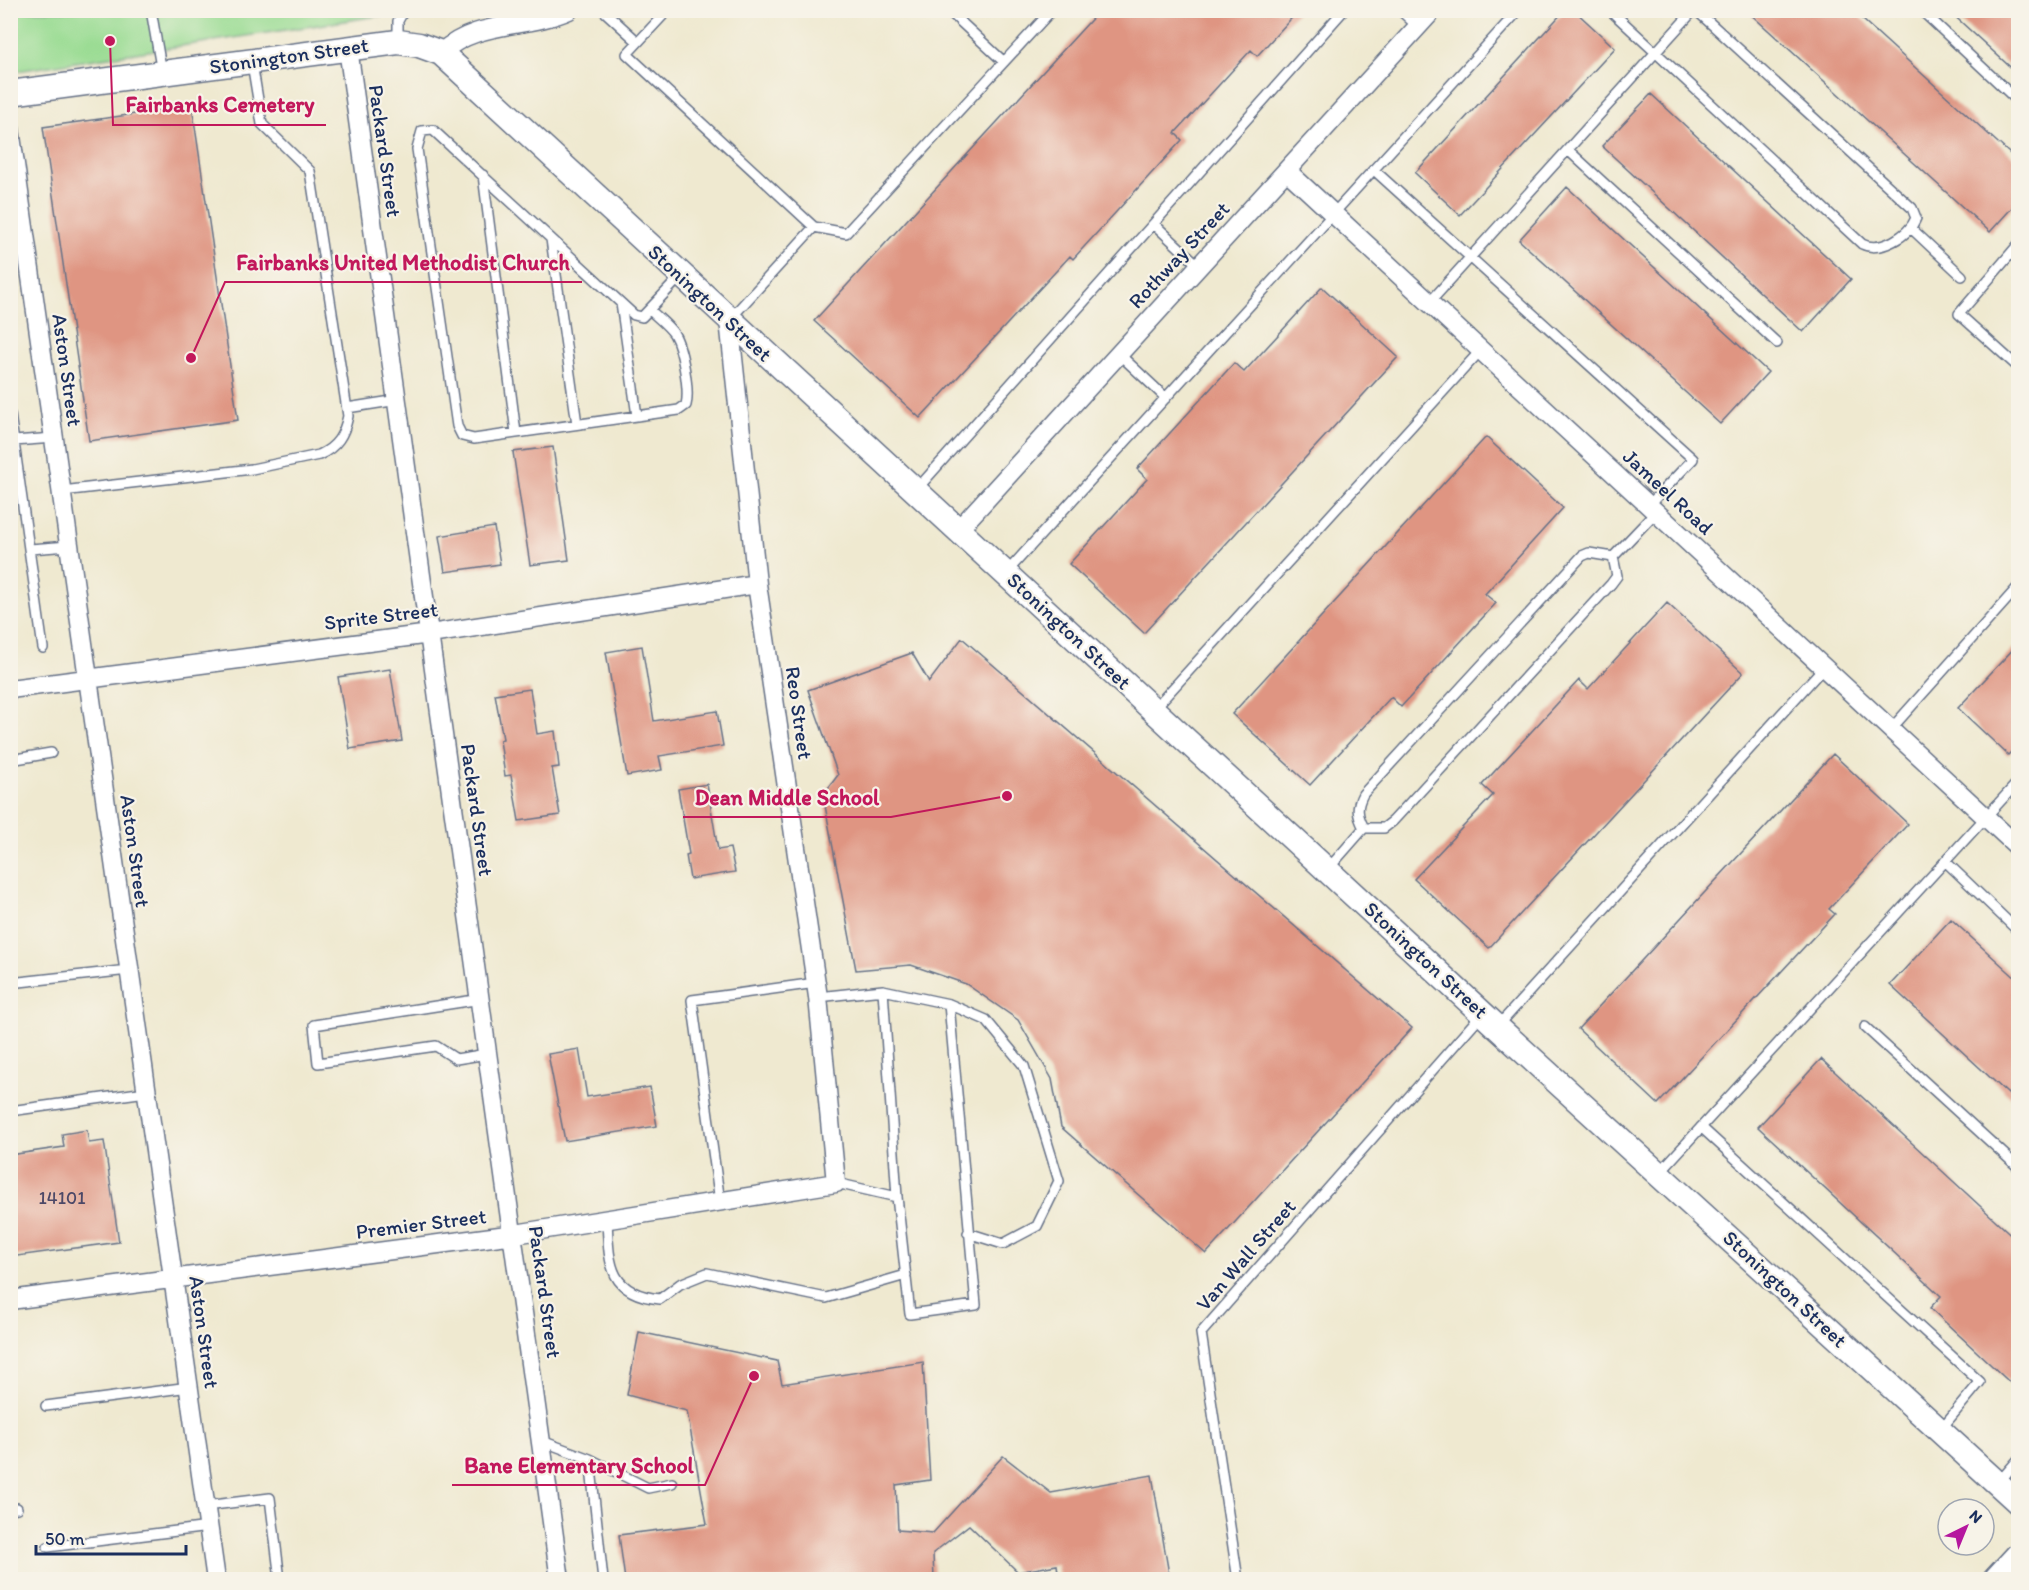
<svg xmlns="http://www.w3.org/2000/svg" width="2029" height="1590" viewBox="0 0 2029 1590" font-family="Itim,sans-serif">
  <rect width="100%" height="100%" fill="#f7f3e8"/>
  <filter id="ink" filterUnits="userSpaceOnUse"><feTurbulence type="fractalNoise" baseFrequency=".0167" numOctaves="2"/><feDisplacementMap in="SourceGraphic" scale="12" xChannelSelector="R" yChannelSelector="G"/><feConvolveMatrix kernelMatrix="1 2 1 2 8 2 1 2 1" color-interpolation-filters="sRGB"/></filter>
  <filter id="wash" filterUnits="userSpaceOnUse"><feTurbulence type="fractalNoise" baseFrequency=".008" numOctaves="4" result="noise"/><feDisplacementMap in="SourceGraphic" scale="24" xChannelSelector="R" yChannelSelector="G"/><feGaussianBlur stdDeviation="1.35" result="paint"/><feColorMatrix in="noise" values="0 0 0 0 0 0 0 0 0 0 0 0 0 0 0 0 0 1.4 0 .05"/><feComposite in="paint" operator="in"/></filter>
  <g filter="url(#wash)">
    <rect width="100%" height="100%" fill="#efe9d0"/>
    <path fill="#9adc93" stroke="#5a8678" stroke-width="1.5" d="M11 11H410L11 72Z"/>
    <g id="blocks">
      <path fill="#df9582" d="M1100 10H1299L1257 56 1251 50 1175 133 1182 140 1073 259 1070 256 920 418 814 321Z
        M1565 10H1574L1615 48 1460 215 1415 173Z
        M1746 10H1852L2019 162V200L1990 232Z
        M1948 10H2019V75Z
        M1651 94 1851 279 1803 332 1602 146Z
        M192 106 238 420 89 441 43 127Z
        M1567 187 1768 372 1720 424 1519 240Z
        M1322 287 1398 357 1144 633 1069 564 1147 479 1137 469 1234 363 1244 372Z
        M1486 437 1563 508 1485 594 1496 603 1401 707 1391 697 1310 785 1232 714Z
        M553 447 569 560 530 565 513 452Z
        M494 527 500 564 445 572 439 536Z
        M1667 603 1743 673 1489 948 1414 879 1493 795 1482 785 1579 680 1588 689Z
        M962 638 1412 1028 1206 1254 1061 1127 1052 1079 1018 1020 966 984 911 965 856 970 823 795 838 775 808 690 912 653 929 682Z
        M2019 643V744L2008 755 1958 708Z
        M642 646 654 721 717 711 723 746 659 756 662 770 627 776 606 652Z
        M390 669 402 741 350 749 338 677Z
        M530 689 537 734 555 731 559 767 552 768 560 815 519 821 511 775 505 776 500 740 503 739 495 694Z
        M1833 754 1908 824 1829 909 1835 914 1658 1104 1578 1029Z
        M707 784 718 850 730 848 735 872 690 879 686 855 689 854 678 789Z
        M1951 919 2019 981V1104L1890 985Z
        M579 1049 587 1097 650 1087 657 1126 565 1141 548 1054Z
        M1821 1059 2019 1242V1391L1930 1308 1941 1296 1758 1127Z
        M87 1130 89 1143 104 1141 119 1242 10 1257V1155L64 1147 62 1134Z
        M639 1332 777 1361 782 1384 923 1362 930 1480 896 1485 898 1530 933 1533 1003 1456 1051 1493 1152 1475 1170 1580H1059L1057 1565 1018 1572 969 1525 933 1553 934 1580H625L619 1535 707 1524 687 1411 627 1395Z"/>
    </g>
  </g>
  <g filter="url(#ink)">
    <use href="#blocks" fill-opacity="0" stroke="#657086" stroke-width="1.5"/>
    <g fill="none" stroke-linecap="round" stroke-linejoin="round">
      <g stroke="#657086" stroke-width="12">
        <path id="lane" d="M151 10 162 73
          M603 10 638 42
          M668 10 627 54 814 227
          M948 10 1004 62
          M1400 10 1418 27
          M1610 10 1862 244C1880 253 1909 236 1916 218L1912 208 1696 10
          M1921 10 2018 101
          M1014 11 1015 10
          M398 40V21L404 10
          M1568 150 1777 343
          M1374 170 1693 459 1649 505
          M483 175 516 433
          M1154 224 1199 266
          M1912 229 1962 276
          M551 239 577 424
          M2018 245 1959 314 2018 367
          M1430 302 1694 10
          M621 303 637 416
          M650 310C658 318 668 325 674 334 682 347 690 390 686 405L679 410 474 439 462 436 457 426 417 149 422 131 433 130 634 315 642 317 681 276
          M730 319 814 227 846 233 1052 10
          M1119 354 1166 398
          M347 408 398 400
          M10 414 43 648
          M14 441 54 438
          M917 489 1344 10
          M62 491 252 469 319 455C337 447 344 435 348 416L310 171 262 124 252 63
          M30 549 69 546
          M1589 553 1613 557 1617 576 1611 584 1393 821 1384 828H1364C1357 815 1356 807 1363 794L1582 556Z
          M1613 557 1656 512
          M1006 573 1519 10
          M1154 709 1481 350
          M1891 729 2018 587
          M10 760 51 753
          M1945 861 2018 931
          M1328 869 1364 828
          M10 983 129 970
          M883 990 949 1004 986 1020 1024 1066 1059 1181 1037 1226 1003 1244 968 1233
          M818 997 883 990 897 1197 910 1314 976 1305 949 1004
          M481 999 314 1025 318 1063 436 1046 456 1059 487 1054
          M1497 1027 1824 667
          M1865 1027 2018 1167
          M10 1111 146 1092
          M1701 1127 1980 1382 1941 1429
          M1659 1173 2018 782
          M836 1183 897 1197
          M720 1202 692 1000 816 983
          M607 1219C609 1263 608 1294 660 1299L680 1284 707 1273 826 1298 906 1275
          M46 1406 189 1387
          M542 1441 590 1459 603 1580
          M590 1459 648 1488 672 1483
          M1998 1483 2018 1460
          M205 1506 270 1498 280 1580
          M10 1509 17 1508
          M48 1547 209 1527
          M1238 1580 1201 1333 1481 1015"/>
      </g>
      <g stroke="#657086" stroke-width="21">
        <path id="street" d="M348 48C420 558 493 1068 560 1580
          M441 53C476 20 526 29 569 10
          M10 129 216 1580
          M1287 171 2018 847
          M959 529 1433 10
          M10 689 430 634 757 584
          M10 1300 515 1234 836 1183 818 997 757 584 729 320"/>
      </g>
      <g stroke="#657086" stroke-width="27">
        <path id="secondary" d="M10 93 398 42 419 45 441 53 1497 1027 2018 1502
          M1995 1580 2018 1555"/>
      </g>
      <use href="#lane" stroke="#fff" stroke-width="9"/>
      <use href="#street" stroke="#fff" stroke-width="18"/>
      <use href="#secondary" stroke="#fff" stroke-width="24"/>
    </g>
  </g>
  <g text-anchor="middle" stroke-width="4.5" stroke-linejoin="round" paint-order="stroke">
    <g font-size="18" fill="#4c4867">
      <text x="62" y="1204">14101</text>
    </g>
    <g font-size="21" fill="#1b2f5e" stroke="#f7f3e8">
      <text transform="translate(289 56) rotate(-8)" y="7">Stonington Street</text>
      <text transform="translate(385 151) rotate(82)" y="7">Packard Street</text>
      <text transform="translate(1179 255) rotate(-47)" y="7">Rothway Street</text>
      <text transform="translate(710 303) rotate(43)" y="7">Stonington Street</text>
      <text transform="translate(67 370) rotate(82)" y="7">Aston Street</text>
      <text transform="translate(1668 492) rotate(43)" y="7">Jameel Road</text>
      <text transform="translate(381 616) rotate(-7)" y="7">Sprite Street</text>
      <text transform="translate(1069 631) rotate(43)" y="7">Stonington Street</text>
      <text transform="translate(799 713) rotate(82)" y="7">Reo Street</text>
      <text transform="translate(477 810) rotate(82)" y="7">Packard Street</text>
      <text transform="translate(135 851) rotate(82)" y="7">Aston Street</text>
      <text transform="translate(1426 960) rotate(43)" y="7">Stonington Street</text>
      <text transform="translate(421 1224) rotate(-7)" y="7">Premier Street</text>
      <text transform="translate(1246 1255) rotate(-49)" y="7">Van Wall Street</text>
      <text transform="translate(1785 1289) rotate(43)" y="7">Stonington Street</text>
      <text transform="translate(545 1292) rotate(82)" y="7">Packard Street</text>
      <text transform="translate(204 1332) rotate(82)" y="7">Aston Street</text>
    </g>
  </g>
  <path fill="none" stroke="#c2185b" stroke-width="2" d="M110 41L113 125H326M191 358L225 282H582M1007 796L891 817H683M754 1376L705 1485H452"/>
  <g fill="#c2185b" stroke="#f7f3e8" stroke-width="2">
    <circle cx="110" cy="41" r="6"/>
    <circle cx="191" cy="358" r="6"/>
    <circle cx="1007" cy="796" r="6"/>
    <circle cx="754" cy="1376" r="6"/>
  </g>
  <g font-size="22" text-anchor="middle" font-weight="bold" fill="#c2185b" stroke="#f7f3e8" stroke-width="4.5" stroke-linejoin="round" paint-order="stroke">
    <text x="220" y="112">Fairbanks Cemetery</text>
    <text x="403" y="270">Fairbanks United Methodist Church</text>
    <text x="787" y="805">Dean Middle School</text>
    <text x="579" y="1473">Bane Elementary School</text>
  </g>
  <rect width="2029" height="1590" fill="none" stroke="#f7f3e8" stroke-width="36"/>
  <g transform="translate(1966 1527) rotate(43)"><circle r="28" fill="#f7f3e8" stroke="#9fa5b1" stroke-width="1.5"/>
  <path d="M0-4.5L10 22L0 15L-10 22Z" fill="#b5179e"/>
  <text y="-9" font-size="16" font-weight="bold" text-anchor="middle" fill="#1b2f5e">N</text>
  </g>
  <path d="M36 1545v9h150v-9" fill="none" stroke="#1b2f5e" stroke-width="3"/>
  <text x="45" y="1545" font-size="18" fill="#1b2f5e" stroke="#f7f3e8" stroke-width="4.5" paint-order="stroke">50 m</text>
</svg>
